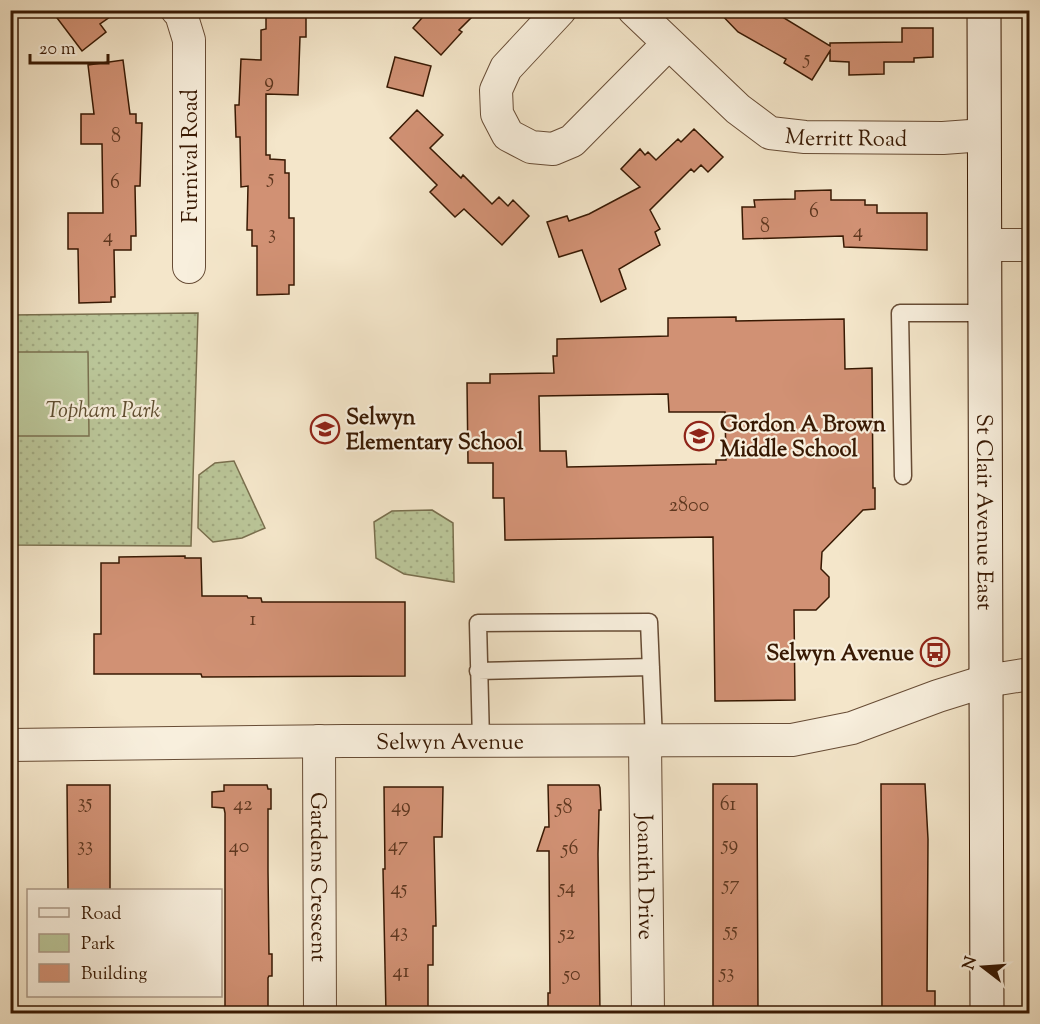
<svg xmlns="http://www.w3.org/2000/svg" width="1040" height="1024" viewBox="0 0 1040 1024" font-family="'Sorts Mill Goudy',serif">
  <defs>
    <pattern id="green-dots" width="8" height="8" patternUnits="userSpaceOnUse" patternTransform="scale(1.5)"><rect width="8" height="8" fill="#bac598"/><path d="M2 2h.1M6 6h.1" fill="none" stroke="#a1a981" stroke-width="1.8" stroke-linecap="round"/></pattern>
  </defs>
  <rect width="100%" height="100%" fill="#f4e6ca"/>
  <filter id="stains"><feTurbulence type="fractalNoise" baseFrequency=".00333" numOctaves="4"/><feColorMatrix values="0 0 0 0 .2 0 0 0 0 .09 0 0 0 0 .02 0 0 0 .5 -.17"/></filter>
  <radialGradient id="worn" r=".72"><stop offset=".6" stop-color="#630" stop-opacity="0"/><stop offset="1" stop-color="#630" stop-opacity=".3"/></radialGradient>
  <path fill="url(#green-dots)" stroke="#796f4e" stroke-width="1.5" d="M198 313 191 546 11 545 10 315Z
    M234 461 265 528 242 538 213 542 198 528 199 475 215 463Z
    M432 510 453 523 454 582 404 574 376 558 374 522 392 511Z"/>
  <path fill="#bac598" stroke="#796f4e" stroke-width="1.5" d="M11 352H88L89 436H11Z"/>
  <path fill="#d19174" stroke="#381903" stroke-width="1.5" fill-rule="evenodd" d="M51 10H120L100 24 106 32 82 51Z
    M429 10H479L459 30 462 32 441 55 413 28Z
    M717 10H771L830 46V43L902 42V28H933V57L914 58V62H884V74L849 75V62L830 61V51L812 80 784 63 786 59 738 32Z
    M266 11 306 12V37H300L298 95 266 94V155H270V159L285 160V173H289V218H294V285H289V294L257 295V246H252V230H247L248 186 241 187 240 137H236L235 105H239L241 59 261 60V30L266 29Z
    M395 57 431 66 423 96 387 87Z
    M123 60 130 114H136V123H142L140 186H135L136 236H131V250H114L115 297H111V302L79 303 78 249H68V213H103L102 144H81V114H94L88 65Z
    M417 110 443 135 430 148 461 178 463 175 492 204 499 197 508 206 513 200 529 216 502 245 464 209 455 217 430 192 437 185 390 138Z
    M694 129 723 157 708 172 701 165 694 172 691 169 650 210 660 229 655 232 660 245 619 269 626 289 601 302 582 250 559 257 547 222 567 216 569 221 589 214 640 187 621 169 640 149 645 155 648 152 656 160 678 139 681 142Z
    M831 190V200H865V205H877V213H927V250L844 247 843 236 743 239 742 207H755L754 200 795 199V191Z
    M736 317V321L844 319 845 369 872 368 873 488H875V509L863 510 822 552 821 569 829 577V597L816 610H794L795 700 715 701 713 537 505 540 504 498H493V463H468L467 383H490V374L554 373 553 356H557V339L668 336V318ZM668 394 669 412H725L726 460H716V464L567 467 566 451H540L539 396Z
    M185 556V558H201L202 596H247L248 598H261L262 602H405V676L202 677 201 674H94V634H101V563H119V557Z
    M713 784H757L758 1014H713Z
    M881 784H925L928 839 927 991H935V1014H882Z
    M67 785H110V891H68Z
    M224 785H267L268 789H271V809H268V871L269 954H272V976H269L268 978V1014H225V813L224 808 212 807V792L224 791Z
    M548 785H599L600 788 601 810H599L598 854 600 1014H548V993H550L549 854V851H537L545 827H549Z
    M384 787H443L442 837H434L436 926H433V965H428V1014H386L383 869H385Z"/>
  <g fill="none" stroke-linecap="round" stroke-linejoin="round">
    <g stroke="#674c35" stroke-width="19">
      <path id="service" d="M903 476 900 313H985
        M478 671 651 667
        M481 741 478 623 649 622 654 741"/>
    </g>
    <g stroke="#674c35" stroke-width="34">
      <g id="minor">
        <path d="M177 10 181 14 189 40V267"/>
        <path d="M560 10 506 68 496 90 497 114 508 135 531 147 553 149 572 141 668 44"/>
        <path id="s1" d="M634 10 738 109 770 133 805 137 943 138 984 135"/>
        <path d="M985 245H1030"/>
        <path id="s2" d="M319 741 320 1014"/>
        <path id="s3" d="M645 741 648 1014"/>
        <path id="s4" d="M10 745 344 741 792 740 852 728 938 696 986 681 1030 674"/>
      </g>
    </g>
    <g stroke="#381903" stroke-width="35">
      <g id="secondary">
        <path id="s5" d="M984 10 987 1014"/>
      </g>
    </g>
    <use href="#service" stroke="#f8efdd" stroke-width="16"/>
    <use href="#minor" stroke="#f8efdd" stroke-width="32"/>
    <use href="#secondary" stroke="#f8efdd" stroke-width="33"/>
  </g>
  <defs>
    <g id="school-ring" transform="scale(1.5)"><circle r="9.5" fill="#f8efdd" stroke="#8f2418" stroke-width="1.5"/><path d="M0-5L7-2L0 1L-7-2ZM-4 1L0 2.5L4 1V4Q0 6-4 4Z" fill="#8f2418"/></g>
    <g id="bus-ring" transform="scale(1.5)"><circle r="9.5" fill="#f8efdd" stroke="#8f2418" stroke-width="1.5"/><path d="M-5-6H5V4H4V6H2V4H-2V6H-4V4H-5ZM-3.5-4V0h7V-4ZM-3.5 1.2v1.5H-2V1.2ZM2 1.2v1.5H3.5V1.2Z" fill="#8f2418"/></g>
  </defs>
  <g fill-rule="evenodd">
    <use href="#school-ring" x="325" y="429"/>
    <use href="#school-ring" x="699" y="436"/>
    <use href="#bus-ring" x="935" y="652"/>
  </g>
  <g text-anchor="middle" stroke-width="4.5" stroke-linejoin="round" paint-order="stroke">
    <g font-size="20" fill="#5e371f">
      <text x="807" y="64">5</text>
      <text x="269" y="87">9</text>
      <text x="116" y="142">8</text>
      <text x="271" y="183">5</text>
      <text x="115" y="188">6</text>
      <text x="814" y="217">6</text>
      <text x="765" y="232">8</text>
      <text x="858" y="237">4</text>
      <text x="272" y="239">3</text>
      <text x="108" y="242">4</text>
      <text x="689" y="511">2800</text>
      <text x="253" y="625">1</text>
      <text x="85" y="808">35</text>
      <text x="243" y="810">42</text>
      <text x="728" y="810">61</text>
      <text x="401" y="812">49</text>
      <text x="564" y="813">58</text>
      <text x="730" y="850">59</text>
      <text x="85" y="851">33</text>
      <text x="398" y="851">47</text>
      <text x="239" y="852">40</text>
      <text x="570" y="854">56</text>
      <text x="731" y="890">57</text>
      <text x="567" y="893">54</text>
      <text x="399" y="894">45</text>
      <text x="731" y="936">55</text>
      <text x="399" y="937">43</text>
      <text x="567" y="939">52</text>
      <text x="401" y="977">41</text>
      <text x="727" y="978">53</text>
      <text x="572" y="980">50</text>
    </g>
    <g font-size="22" fill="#381903" stroke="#f8efdd">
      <text dy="8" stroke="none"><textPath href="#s1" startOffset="260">Merritt Road</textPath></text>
      <text transform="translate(189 156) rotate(-90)" y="8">Furnival Road</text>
      <text dy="8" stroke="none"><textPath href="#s5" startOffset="502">St Clair Avenue East</textPath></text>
      <text dy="8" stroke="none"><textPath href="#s4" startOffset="440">Selwyn Avenue</textPath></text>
      <text dy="8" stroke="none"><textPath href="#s2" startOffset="136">Gardens Crescent</textPath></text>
      <text dy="8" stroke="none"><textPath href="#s3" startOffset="136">Joanith Drive</textPath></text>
    </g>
    <g font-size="22" font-style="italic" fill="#5f4d30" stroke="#f8efdd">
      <text x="103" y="417">Topham Park</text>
    </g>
    <g font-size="22" font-weight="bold" fill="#381903" stroke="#f8efdd" text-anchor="start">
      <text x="346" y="424">Selwyn<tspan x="346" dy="25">Elementary School</tspan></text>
      <text x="720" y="431">Gordon A Brown<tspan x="720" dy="25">Middle School</tspan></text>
      <text x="914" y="660" text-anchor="end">Selwyn Avenue</text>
    </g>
  </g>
  <rect width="1040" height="1024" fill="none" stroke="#f4e6ca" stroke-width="36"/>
  <rect x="12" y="12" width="1016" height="1000" fill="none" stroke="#381903" stroke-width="3"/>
  <rect x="18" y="18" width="1004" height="988" fill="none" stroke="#381903" stroke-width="1.5"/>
  <rect x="27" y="889" width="195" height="108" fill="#f8efdd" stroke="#ab9986" stroke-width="1.5"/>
  <rect x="39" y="908" width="30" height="9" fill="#f8efdd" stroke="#ab9986" stroke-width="1.5"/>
  <text x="81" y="919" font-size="18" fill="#381903">Road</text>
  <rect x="39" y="934" width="30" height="18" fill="#bac598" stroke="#ab9986" stroke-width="1.5"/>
  <text x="81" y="949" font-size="18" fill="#381903">Park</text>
  <rect x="39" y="964" width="30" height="18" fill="#d19174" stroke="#ab9986" stroke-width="1.5"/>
  <text x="81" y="979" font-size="18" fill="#381903">Building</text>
  <g transform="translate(983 967) rotate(287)" stroke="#f8efdd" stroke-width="4.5" paint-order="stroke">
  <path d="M0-4.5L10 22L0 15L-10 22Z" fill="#381903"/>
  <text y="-9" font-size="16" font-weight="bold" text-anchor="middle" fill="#381903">N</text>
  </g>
  <path d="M30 54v9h78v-9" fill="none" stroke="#381903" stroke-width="3"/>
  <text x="39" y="54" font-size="18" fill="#381903" stroke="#f8efdd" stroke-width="4.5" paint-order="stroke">20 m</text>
  <rect width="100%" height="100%" filter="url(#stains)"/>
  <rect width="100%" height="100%" fill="url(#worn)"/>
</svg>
